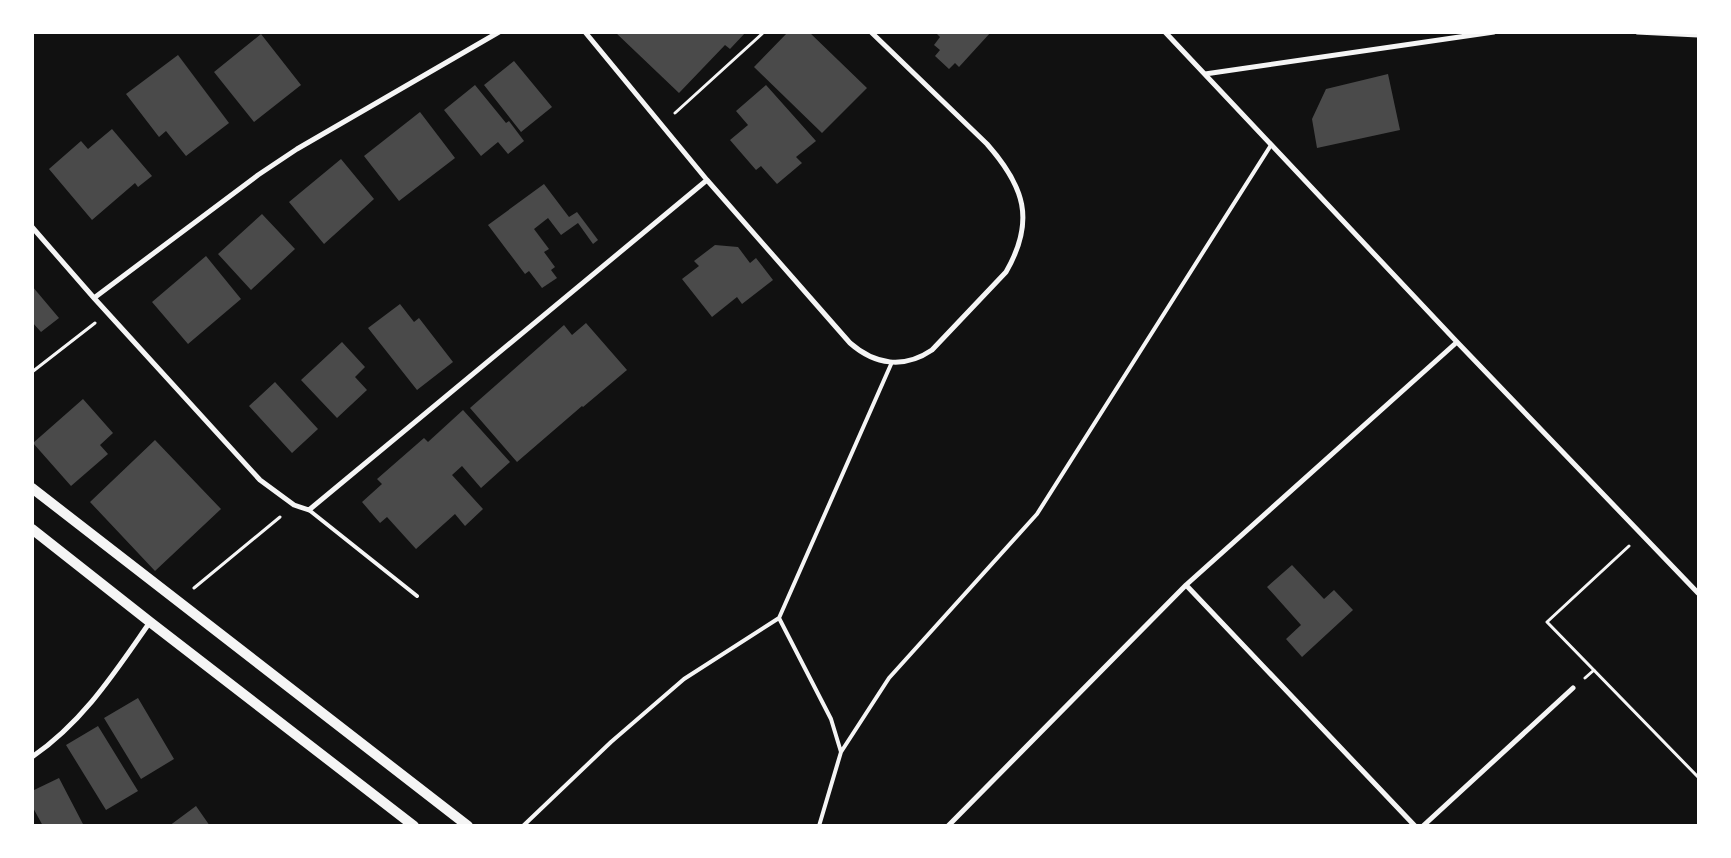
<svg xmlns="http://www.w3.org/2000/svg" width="1731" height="858" viewBox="0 0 1731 858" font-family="Quicksand,sans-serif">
  <rect width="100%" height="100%" fill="#111"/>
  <path fill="#4a4a4a" d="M615 32H746L730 49 725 45 679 93Z
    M788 32H809L867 88 822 133 754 67Z
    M939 32H991L959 67 955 63 949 69 935 56 940 50 934 45 940 37 937 34Z
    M261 34 301 85 254 122 214 72Z
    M178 55 229 123 186 156 166 131 159 137 126 94Z
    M514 61 552 107 521 132 484 85Z
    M1388 74 1400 130 1317 148 1312 119 1326 89Z
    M475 85 506 123 509 121 524 141 508 154 498 142 481 156 444 110Z
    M766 85 816 141 796 157 802 163 777 184 761 166 756 170 730 140 748 125 736 111Z
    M420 112 455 158 399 201 364 156Z
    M112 129 152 176 138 187 135 183 92 220 49 169 81 141 88 149Z
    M341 159 374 199 324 244 289 202Z
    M544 184 569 217 577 212 598 240 593 244 578 223 561 235 548 218 534 229 549 249 544 252 555 267 551 270 557 278 542 288 529 271 525 274 488 225Z
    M262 214 295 249 251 290 218 254Z
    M715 245 738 247 750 263 756 258 773 280 742 304 737 297 712 317 682 279 699 266 694 261Z
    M206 256 241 299 188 344 152 302Z
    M32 286 59 318 41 332 32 322Z
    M400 304 414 322 419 318 453 362 417 390 368 328Z
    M586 323 627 370 583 407 582 406 517 462 470 408 564 325 572 335Z
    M342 342 365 367 355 377 367 390 337 418 301 380Z
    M275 382 318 429 292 453 249 406Z
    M83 399 113 433 100 445 108 454 71 486 33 443Z
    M463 410 510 462 481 488 462 466 452 475 483 509 465 526 455 514 416 549 387 517 380 523 362 502 382 484 377 479 424 438 428 442Z
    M155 440 221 509 155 571 90 502Z
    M1292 565 1324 599 1334 590 1353 610 1302 657 1286 639 1301 625 1267 587Z
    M138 698 174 759 141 779 104 718Z
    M98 726 138 791 106 810 66 745Z
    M59 778 84 826H43L32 806V791Z
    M196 806 210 826H169Z"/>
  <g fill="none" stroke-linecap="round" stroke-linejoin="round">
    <path stroke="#f5f5f5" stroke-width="3" d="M675 113 764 32
      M32 372 95 323
      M1629 546 1547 622 1698 777
      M194 588 280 517
      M1585 678 1594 670"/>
    <path stroke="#f5f5f5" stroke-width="4" d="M309 510 417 596
      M779 618 831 719 841 752 819 826
      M841 752 889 678 1037 514 1271 145
      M523 826 611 742 684 679 779 618 892 362"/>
    <path stroke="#f5f5f5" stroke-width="5" d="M585 32 707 180 850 343C875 365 904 369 932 350L1006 272C1036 220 1024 186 987 144L871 32
      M1165 32 1457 342 1698 593
      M1637 32 1698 35
      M1205 74 1494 32
      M32 227 94 298 260 480 294 505 309 510 707 180
      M94 298 258 175 297 149 499 32
      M1186 585 1415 826
      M32 757C84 721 115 672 150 622
      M948 826 1186 585 1457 342
      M1423 826 1573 688"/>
    <path stroke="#f5f5f5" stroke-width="10" d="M32 488 468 826
      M32 529 150 622 414 826"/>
  </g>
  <rect width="1731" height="858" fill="none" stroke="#ffffff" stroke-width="68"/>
</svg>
